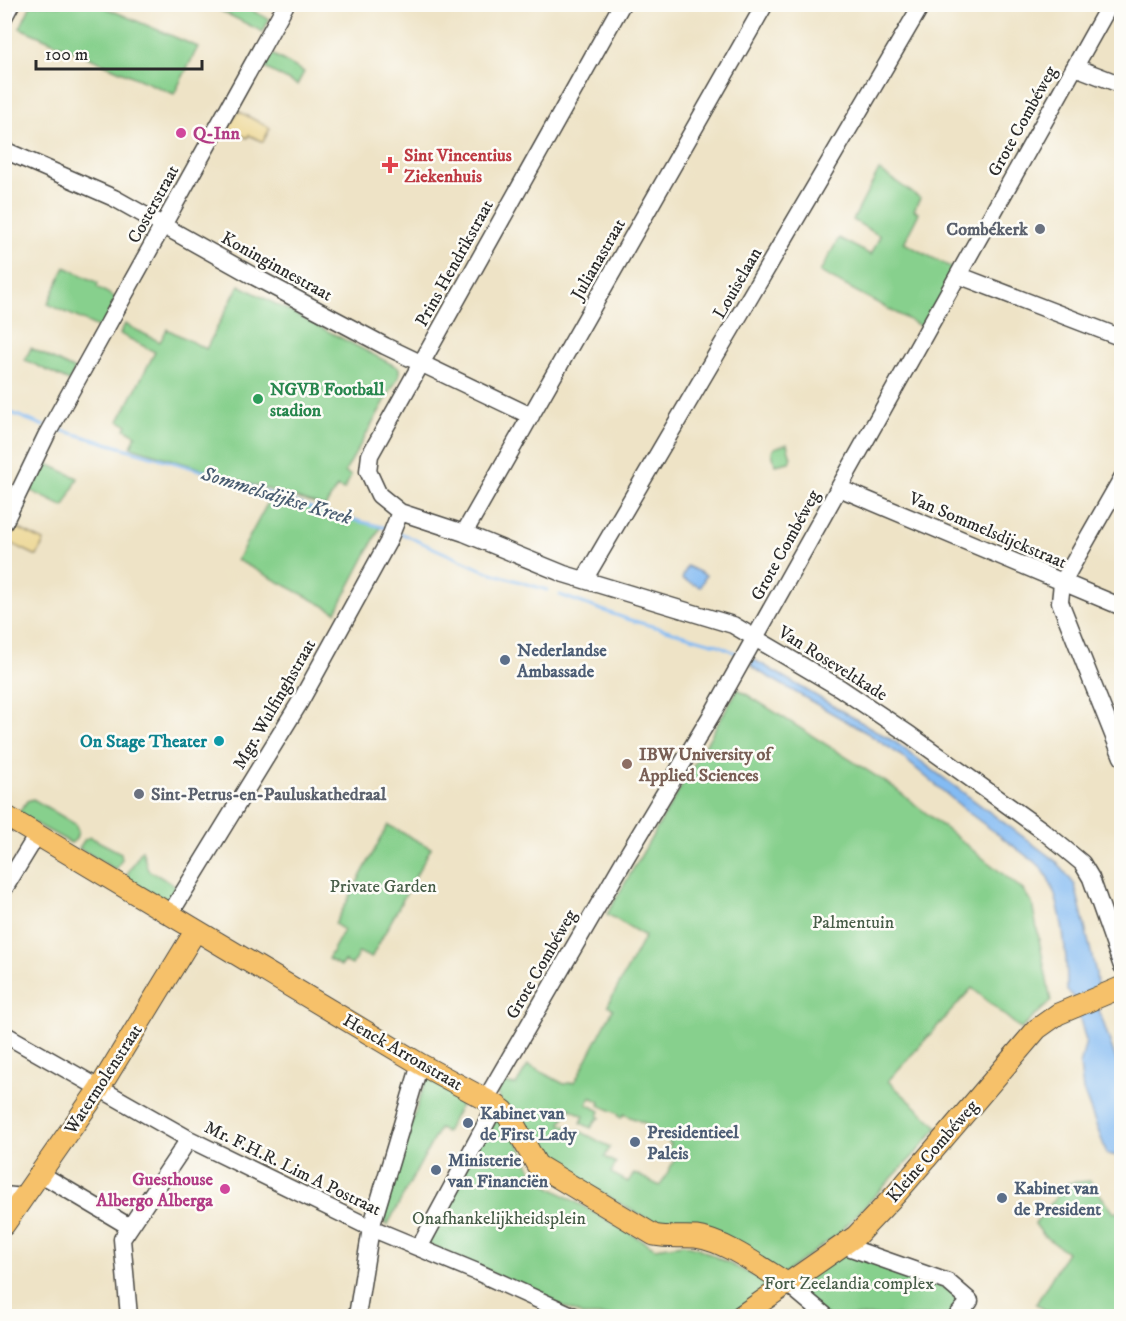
<svg xmlns="http://www.w3.org/2000/svg" width="1126" height="1321" viewBox="0 0 1126 1321" font-family="'IM FELL DW Pica',serif">
  <rect width="100%" height="100%" fill="#fdfcf7"/>
  <filter id="ink" filterUnits="userSpaceOnUse"><feTurbulence type="fractalNoise" baseFrequency=".0167" numOctaves="2"/><feDisplacementMap in="SourceGraphic" scale="12" xChannelSelector="R" yChannelSelector="G"/><feConvolveMatrix kernelMatrix="1 2 1 2 8 2 1 2 1" color-interpolation-filters="sRGB"/></filter>
  <filter id="wash" filterUnits="userSpaceOnUse"><feTurbulence type="fractalNoise" baseFrequency=".008" numOctaves="4" result="noise"/><feDisplacementMap in="SourceGraphic" scale="24" xChannelSelector="R" yChannelSelector="G"/><feGaussianBlur stdDeviation="1.35" result="paint"/><feColorMatrix in="noise" values="0 0 0 0 0 0 0 0 0 0 0 0 0 0 0 0 0 1.4 0 .05"/><feComposite in="paint" operator="in"/></filter>
  <g filter="url(#wash)">
    <rect width="100%" height="100%" fill="#eee3c6"/>
    <path fill="#87d08d" stroke="#597e5c" stroke-width="1.5" fill-rule="evenodd" d="M31 5H99L198 47 174 94 20 28Z
      M222 5H241L269 19 263 32 219 10Z
      M270 53 304 72 297 85 263 67Z
      M879 170 920 198 914 210 919 213 904 243 956 270 924 328 820 272 839 238 871 255 880 236 853 220Z
      M65 267 98 283 97 287 116 298 102 329 48 304Z
      M239 285 399 368V376L345 472 351 476 344 490 337 487 325 507 131 447 136 435 125 429 127 425 119 421 155 352 120 334 125 324 160 342 167 329 206 349Z
      M31 348 75 370 69 381 25 360Z
      M787 444 791 458 789 462 775 465 772 452 774 448Z
      M43 462 78 478 64 507 31 491Z
      M273 493 323 512 381 526 336 612 237 560Z
      M738 689 892 786 1023 890 1032 903 1051 1001 1021 1029 972 988 888 1081 938 1127 915 1154 838 1234 783 1274 686 1222H681L665 1229 543 1160 524 1118 500 1102 497 1092 503 1083 516 1085 528 1065 564 1084 575 1082 613 1009 608 1005 645 936 607 914ZM591 1097 600 1102 599 1105 619 1114 618 1116 621 1118 624 1114C633 1119 642 1121 651 1126L652 1130 669 1139 668 1141 671 1144 666 1154 675 1159 660 1186 634 1173 628 1182 611 1173 616 1163 605 1157 610 1147 578 1130 577 1132 561 1124 569 1108 584 1116 581 1123 591 1128 597 1119 600 1118 598 1116 600 1111 587 1104Z
      M33 799 75 824 78 831 76 839 71 843 18 814 27 801Z
      M388 825 431 848 371 958 359 952 352 965 344 961 341 966 328 959 344 930 335 924Z
      M90 837 121 853 122 859 116 870 79 848 85 839Z
      M142 850 148 870 176 886 186 880 168 903 127 879V874Z
      M436 1077 466 1095 446 1132 439 1129 387 1226 381 1216 426 1079Z
      M494 1112 512 1130 536 1179 655 1248 683 1244 698 1248 766 1282 768 1285 747 1304 727 1316H584L424 1242Z
      M1090 1181 1114 1213 1121 1211V1316H1054L1036 1304 1067 1252 1044 1236 1035 1224 1067 1183Z
      M845 1246 960 1293 968 1316H823L788 1284Z"/>
    <path fill="#eeda9e" stroke="#8c8264" stroke-width="1.5" d="M238 111 270 128 263 142 249 135 247 138 228 128Z
      M13 526 44 541 37 556 6 541Z"/>
    <path fill="#84bbf3" stroke="#58738f" stroke-width="1.5" d="M687 566 706 575 700 587 682 579Z
      M753 659 895 742 1057 862 1075 885 1096 973 1099 1010 1121 1074V1159L1118 1156 1107 1154 1083 1090 1080 1065 1086 1041 1074 997 1067 991C1067 957 1063 893 1040 866L969 813 900 755 867 733 756 670 751 665Z"/>
    <g fill="none" stroke-linecap="round" stroke-linejoin="round">
      <path stroke="#84bbf3" stroke-width="3" d="M4 410 44 426
        M57 429 200 470 323 512 386 528
        M398 532 485 571 547 590
        M560 595 627 619 716 644 738 654"/>
    </g>
  </g>
  <g filter="url(#ink)">
    <g fill="none" stroke-linecap="round" stroke-linejoin="round">
      <g stroke="#484742" stroke-width="19">
        <path id="minor" d="M622 4 370 455 368 471 379 495 400 512 464 533 564 574 733 625 840 688 910 735 1042 830 1082 863 1091 878 1122 966
          M4 17 11 4
          M1075 67 1122 85
          M4 150 114 198 255 277 385 346 531 416
          M958 275 1122 338
          M1122 478 1062 583 1060 602 1122 757
          M839 488 1122 607
          M4 523 46 436 286 4
          M464 533 765 4
          M584 580 922 4
          M4 889 37 835
          M170 914 300 702 388 542 400 512
          M4 1034 189 1139 371 1228 477 1272 574 1316
          M486 1099 625 859 715 709 1110 4
          M41 1174 130 1227
          M4 1195 24 1197
          M845 1246 948 1282 970 1301 957 1316
          M419 1248 496 1105
          M788 1284 826 1316
          M129 1316 122 1239 189 1139
          M357 1316 371 1228 420 1064"/>
      </g>
      <g stroke="#484742" stroke-width="23">
        <path id="major" d="M4 815 420 1064 496 1105 504 1111 515 1126 537 1165 654 1235C669 1238 682 1236 696 1237 726 1241 762 1268 788 1284
          M4 1225 99 1089 196 930
          M741 1316 856 1236 897 1193 1037 1029 1058 1014 1122 987"/>
      </g>
      <use href="#minor" stroke="#fff" stroke-width="16"/>
      <use href="#major" stroke="#f6c16b" stroke-width="21"/>
    </g>
  </g>
  <g fill="#d1479c" stroke="#fdfcf7" stroke-width="2">
    <circle cx="181" cy="133" r="6"/>
    <circle cx="225" cy="1189" r="6"/>
  </g>
  <path fill="#e0444e" stroke="#fdfcf7" stroke-width="2" d="M387 156h6v6h6v6h-6v6h-6v-6h-6v-6h6z"/>
  <g fill="#6b7280" stroke="#fdfcf7" stroke-width="2">
    <circle cx="1040" cy="229" r="6"/>
    <circle cx="139" cy="794" r="6"/>
  </g>
  <circle fill="#2e9e5b" stroke="#fdfcf7" stroke-width="2" cx="258" cy="399" r="6"/>
  <g fill="#5c6f8a" stroke="#fdfcf7" stroke-width="2">
    <circle cx="505" cy="660" r="6"/>
    <circle cx="468" cy="1123" r="6"/>
    <circle cx="635" cy="1142" r="6"/>
    <circle cx="436" cy="1170" r="6"/>
    <circle cx="1002" cy="1198" r="6"/>
  </g>
  <circle fill="#0f9aa8" stroke="#fdfcf7" stroke-width="2" cx="219" cy="741" r="6"/>
  <circle fill="#8d6e63" stroke="#fdfcf7" stroke-width="2" cx="627" cy="764" r="6"/>
  <g text-anchor="middle" stroke-width="5" stroke-linejoin="round" paint-order="stroke">
    <g font-size="18" fill="#2b2b2b" stroke="#fdfcf7">
      <text transform="translate(1022 121) rotate(-61)" y="6">Grote Combéweg</text>
      <text transform="translate(153 204) rotate(-61)" y="6">Costerstraat</text>
      <text transform="translate(598 259) rotate(-60)" y="6">Julianastraat</text>
      <text transform="translate(454 263) rotate(-61)" y="6">Prins Hendrikstraat</text>
      <text transform="translate(277 266) rotate(29)" y="6">Koninginnestraat</text>
      <text transform="translate(737 283) rotate(-60)" y="6">Louiselaan</text>
      <text transform="translate(988 530) rotate(23)" y="6">Van Sommelsdijckstraat</text>
      <text transform="translate(785 545) rotate(-61)" y="6">Grote Combéweg</text>
      <text transform="translate(833 663) rotate(32)" y="6">Van Roseveltkade</text>
      <text transform="translate(274 704) rotate(-60)" y="6">Mgr. Wulfinghstraat</text>
      <text transform="translate(541 964) rotate(-60)" y="6">Grote Combéweg</text>
      <text transform="translate(403 1052) rotate(30)" y="6">Henck Arronstraat</text>
      <text transform="translate(103 1079) rotate(-57)" y="6">Watermolenstraat</text>
      <text transform="translate(932 1151) rotate(-49)" y="6">Kleine Combéweg</text>
      <text transform="translate(293 1168) rotate(26)" y="6">Mr. F.H.R. Lim A Postraat</text>
    </g>
    <g font-size="18" font-weight="bold" fill="#b23c85" stroke="#fdfcf7" text-anchor="start">
      <text x="193" y="139">Q-Inn</text>
      <text x="213" y="1185" text-anchor="end">Guesthouse<tspan x="213" dy="21">Albergo Alberga</tspan></text>
    </g>
    <g font-size="18" font-weight="bold" fill="#be3a42" stroke="#fdfcf7" text-anchor="start">
      <text x="404" y="161">Sint Vincentius<tspan x="404" dy="21">Ziekenhuis</tspan></text>
    </g>
    <g font-size="18" font-weight="bold" fill="#5b616d" stroke="#fdfcf7" text-anchor="end">
      <text x="1028" y="235">Combékerk</text>
      <text x="151" y="800" text-anchor="start">Sint-Petrus-en-Pauluskathedraal</text>
    </g>
    <g font-size="18" font-weight="bold" fill="#27864d" stroke="#fdfcf7" text-anchor="start">
      <text x="270" y="395">NGVB Football<tspan x="270" dy="21">stadion</tspan></text>
    </g>
    <g font-size="18" font-weight="bold" fill="#4e5e75" stroke="#fdfcf7" text-anchor="start">
      <text x="517" y="656">Nederlandse<tspan x="517" dy="21">Ambassade</tspan></text>
      <text x="480" y="1119">Kabinet van<tspan x="480" dy="21">de First Lady</tspan></text>
      <text x="647" y="1138">Presidentieel<tspan x="647" dy="21">Paleis</tspan></text>
      <text x="448" y="1166">Ministerie<tspan x="448" dy="21">van Financiën</tspan></text>
      <text x="1014" y="1194">Kabinet van<tspan x="1014" dy="21">de President</tspan></text>
    </g>
    <g font-size="18" font-weight="bold" fill="#0d838f" stroke="#fdfcf7" text-anchor="end">
      <text x="207" y="747">On Stage Theater</text>
    </g>
    <g font-size="18" font-weight="bold" fill="#785e54" stroke="#fdfcf7" text-anchor="start">
      <text x="639" y="760">IBW University of<tspan x="639" dy="21">Applied Sciences</tspan></text>
    </g>
    <g font-size="18" fill="#475d48" stroke="#fdfcf7">
      <text x="383" y="892">Private Garden</text>
      <text x="853" y="928">Palmentuin</text>
      <text x="499" y="1224">Onafhankelijkheidsplein</text>
      <text x="849" y="1289">Fort Zeelandia complex</text>
    </g>
    <g font-size="20" font-style="italic" fill="#4a5d71" stroke="#fdfcf7">
      <text transform="translate(277 495) rotate(17)" y="7">Sommelsdijkse Kreek</text>
    </g>
  </g>
  <rect width="1126" height="1321" fill="none" stroke="#fdfcf7" stroke-width="24"/>
  <path d="M36 60v9h166v-9" fill="none" stroke="#2b2b2b" stroke-width="3"/>
  <text x="45" y="60" font-size="18" fill="#2b2b2b" stroke="#fdfcf7" stroke-width="4.5" paint-order="stroke">100 m</text>
</svg>
